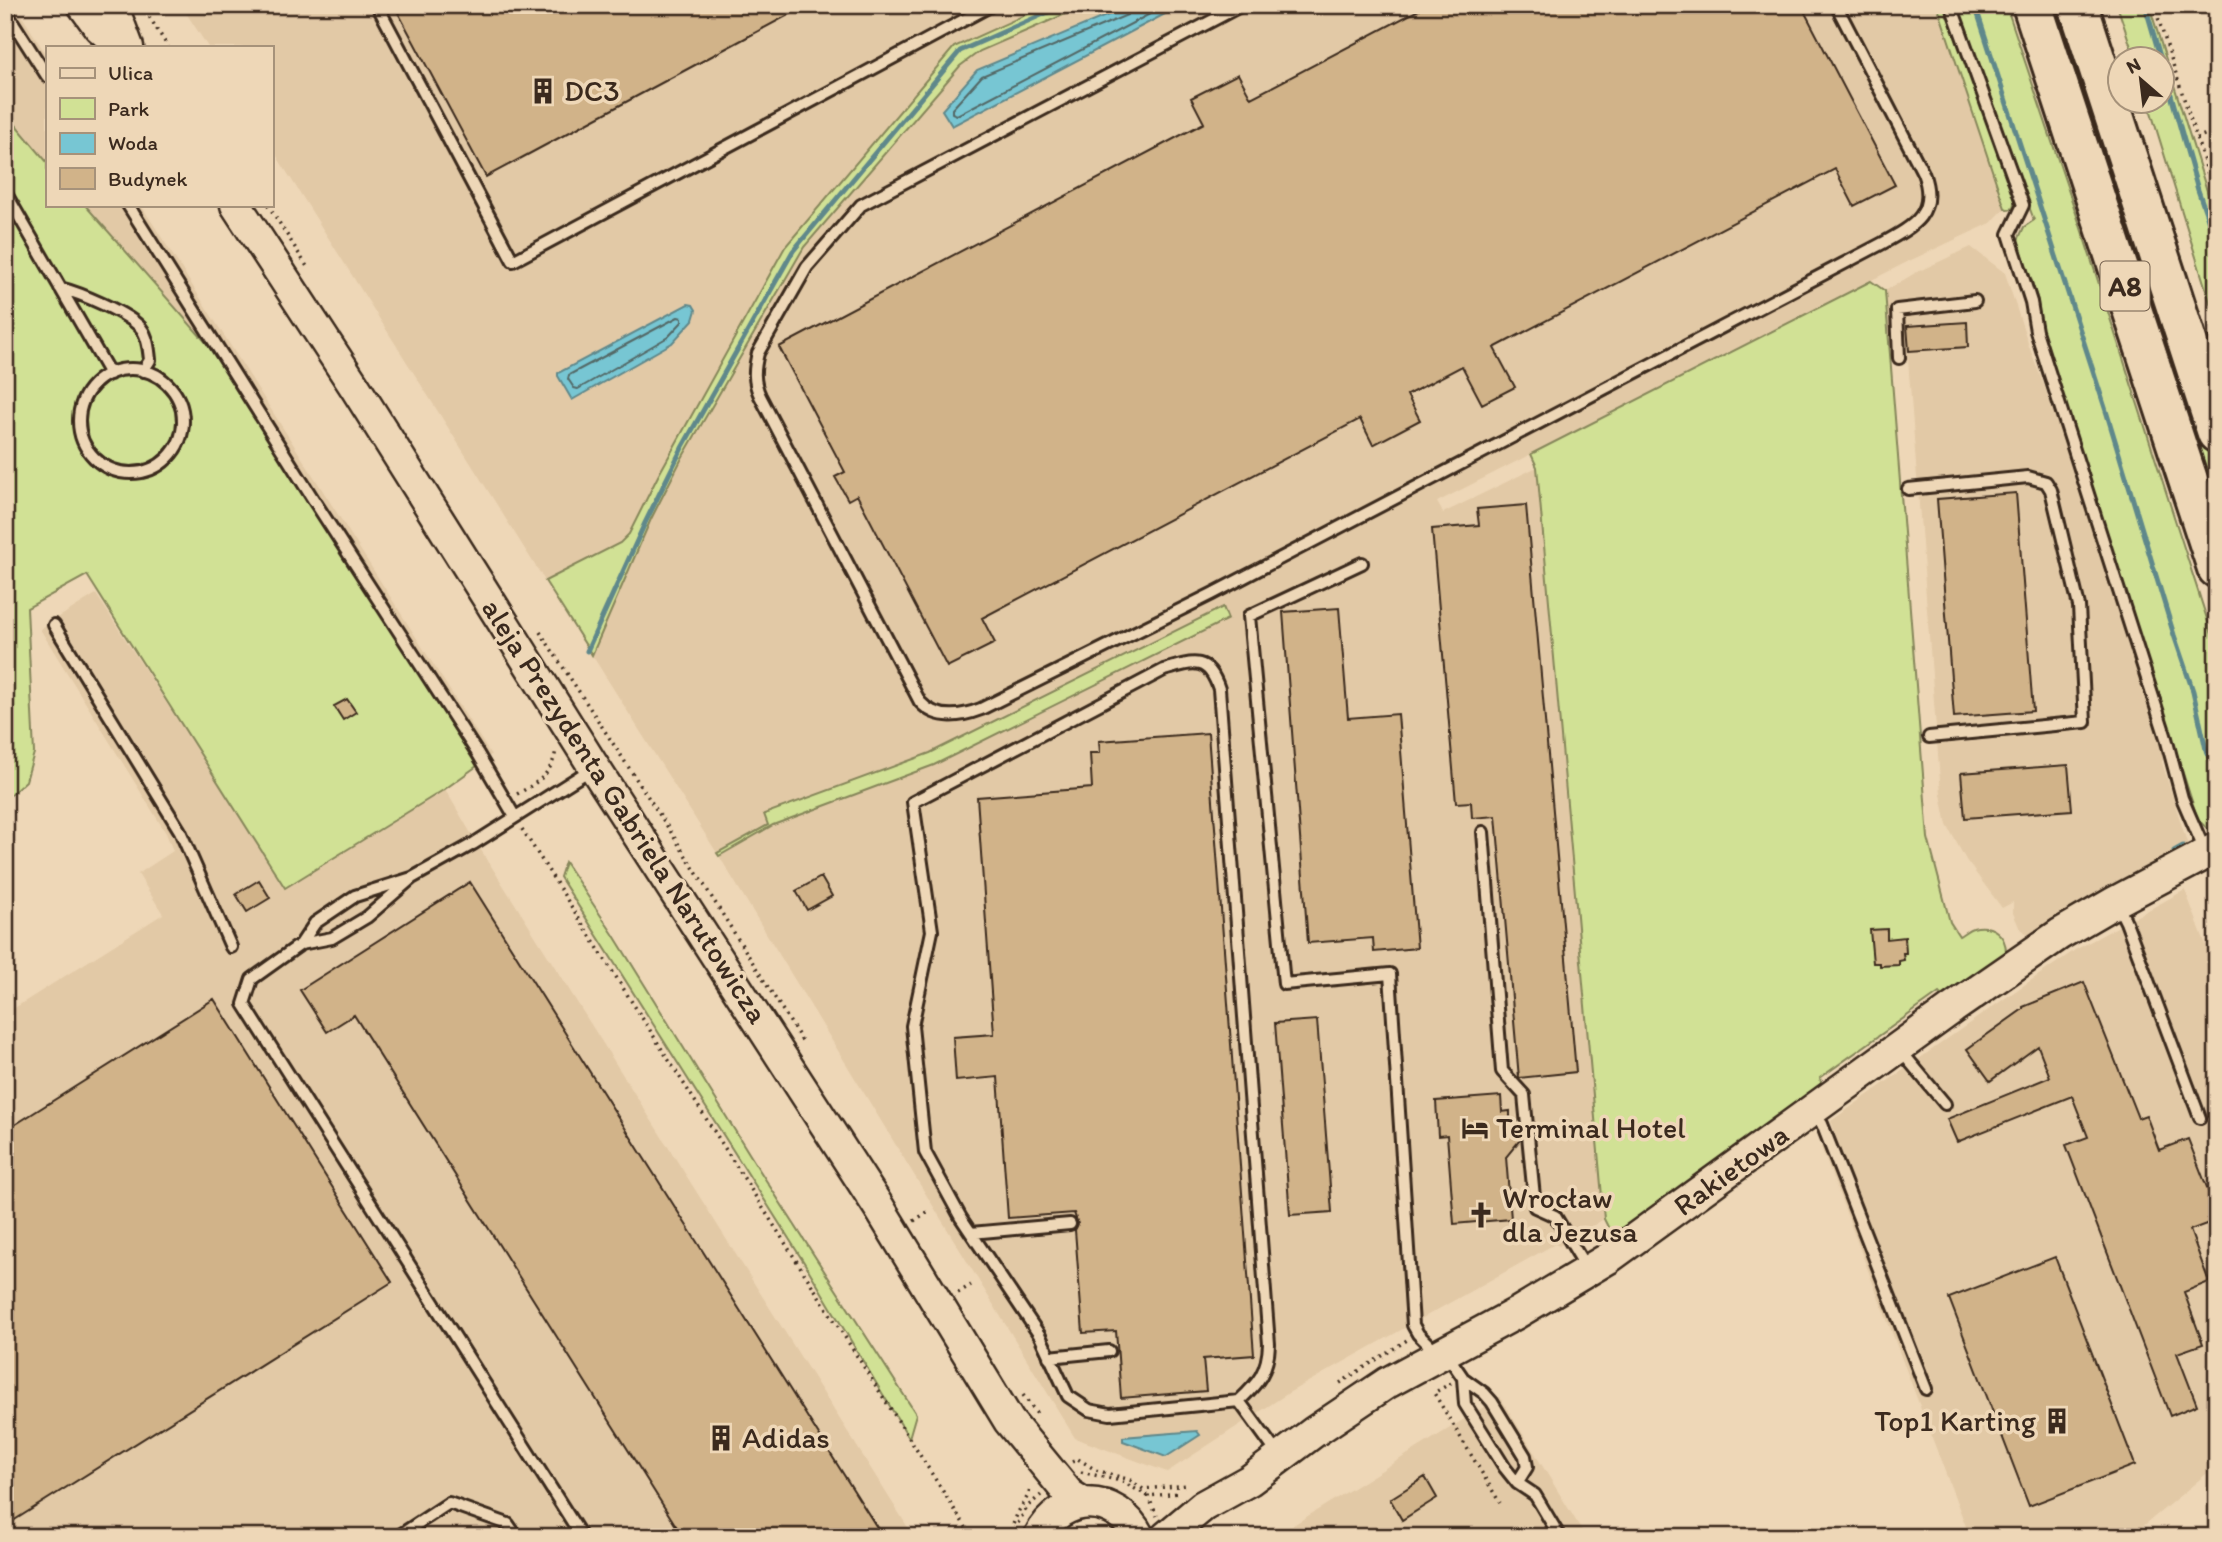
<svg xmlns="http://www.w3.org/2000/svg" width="2222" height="1542" viewBox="0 0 2222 1542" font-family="Itim,sans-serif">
  <rect width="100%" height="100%" fill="#eed7b7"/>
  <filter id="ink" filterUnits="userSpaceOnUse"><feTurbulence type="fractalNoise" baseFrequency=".0143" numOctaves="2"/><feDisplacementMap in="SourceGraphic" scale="14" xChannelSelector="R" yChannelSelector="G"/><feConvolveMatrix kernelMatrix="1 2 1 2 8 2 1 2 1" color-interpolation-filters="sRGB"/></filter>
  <g filter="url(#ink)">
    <path fill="#e2c9a6" d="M5 5H15L47 56V205H141L491 755 445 789 476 842 914 1537H5V1014L163 914 138 874 173 851 166 833 40 629 96 594 224 792 239 456 5 600Z
      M181 5H1047L954 47 785 247 658 476 629 534 620 543 545 581 271 147V47H208Z
      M1086 5H1937L2005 208 1991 223 1909 261 1437 502 1443 513 1537 467 1604 1219 1559 1246 1555 1244 1290 1392 1167 1472 1075 1438 719 856 773 825 934 765 1227 619 1223 608 930 753 765 814 768 825 717 853 592 655 651 519 682 458 804 247 960 66 980 51Z
      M1971 247 2005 273 2030 349 2066 442 2099 544 2165 754 2162 762 2189 849 2037 936 2027 934 2019 927 2013 913V902L2002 908 1966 860 1947 825 1941 794 1908 359 1892 360 1885 291 1915 273Z
      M2185 890 2217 974V1465L2130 1537H1970L1821 1147 1836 1137 1831 1121 1991 1008 2075 950Z
      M1500 1397 1586 1537H1274Z"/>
    <path fill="#d1e195" stroke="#86865a" stroke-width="2" d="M1047 5H1086L980 51 960 66 804 247 682 458 651 519 592 655 545 581 620 543 629 534 658 476 785 247 954 47Z
      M1937 5H1946L2015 198 2013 208 2009 210 2005 208 1999 191Z
      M1955 5H2006L2080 225 2217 650V755L2208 757 2217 774V833L2209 830 2198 820 2040 328 2038 301 2018 240 2024 227 2034 220Z
      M2048 5H2063L2217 478V521Z
      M2117 5H2149L2217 223V325L2148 102H2162V60L2135 59Z
      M5 112 47 162V205H85L217 355 477 766 445 789 285 888 87 575 27 608 34 753 26 781 5 800Z
      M1871 281 1885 291 1928 838 1950 922 1959 936C1963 934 1968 929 1973 928 1992 923 2007 935 2006 954L1944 998 1939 993 1820 1078 1822 1086 1613 1237 1604 1219 1537 467 1531 454Z
      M1223 607 1228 619 934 765 773 825 719 856 717 853 768 825 764 814 930 753Z
      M565 862 613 934 760 1171 916 1414 909 1438 805 1264 560 877Z"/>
    <path fill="#77c6d3" stroke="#5f888b" stroke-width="2" d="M1132 5H1182L952 126 942 110 977 70Z
      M688 304 693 305 696 310 693 320 672 343 572 400 558 376V373Z
      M1197 1431 1200 1435 1166 1457 1123 1441V1437Z"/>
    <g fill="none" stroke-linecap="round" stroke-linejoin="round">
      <path stroke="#536866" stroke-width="2" d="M1132 5 1131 11 1127 15 982 76 952 109V113L957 115 1167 5
        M678 317 682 318V322L668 337 578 389 574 388 568 379 569 375Z"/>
      <path stroke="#5f888b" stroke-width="5" d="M1975 5 2107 414 2174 635 2193 691 2207 754
        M2145 5 2161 60
        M2162 63 2198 190 2217 245
        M587 651 645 523 682 448 793 251 960 51 1064 5
        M2216 829 2217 828
        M2174 851 2183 846
        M2210 873 2217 869"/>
    </g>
    <path fill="#d1b389" stroke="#3b2a1e" stroke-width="2" d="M394 5H807L486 177Z
      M1428 5H1801L1895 185 1854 206 1835 169 1494 348 1515 387 1482 404 1462 366 1407 395 1420 420 1373 445 1360 419 982 618 995 643 947 667 857 495 848 500 835 477 845 472 779 347 1204 123 1191 98 1238 74 1251 98Z
      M1967 322 1968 347 1909 351 1907 326Z
      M2016 493 2033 711 1954 717 1937 499Z
      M1526 505 1576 1072 1519 1078 1496 816 1472 818 1471 802 1456 803 1432 529 1479 525 1477 509Z
      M1339 608 1348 718 1398 714 1417 948 1374 952 1373 938 1308 943 1283 612Z
      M347 699 356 712 343 720 334 706Z
      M1208 733 1254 1355 1203 1359 1206 1391 1121 1398 1116 1331 1083 1333 1075 1230 1078 1224 1074 1213 1008 1218 998 1077 956 1081 953 1037 994 1034 977 797 1092 788 1090 753H1100L1099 741Z
      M2068 765 2072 810 1965 818 1961 773Z
      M821 877 832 896 807 910 796 891Z
      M259 880 270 898 247 912 236 894Z
      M470 882 702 1250 883 1537H683L354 1015 327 1032 300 990Z
      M1887 929V939L1905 937 1906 953H1903L1904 960 1899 961V965L1880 966V963H1873L1870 930Z
      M2084 982 2138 1118 2146 1115 2159 1150 2188 1139 2217 1213V1220L2190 1230 2209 1282 2184 1292 2203 1344 2177 1353 2197 1405 2170 1416 2066 1145 2088 1137 2072 1096 1957 1142 1947 1119 2050 1077 2038 1046 1990 1081 1967 1049 2023 1009V1007Z
      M214 999 392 1282 5 1526V1131Z
      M1317 1020 1332 1212 1290 1215 1275 1023Z
      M1501 1096 1502 1112 1510 1111V1120H1514L1515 1136 1520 1140 1506 1157 1511 1219 1454 1224 1447 1135 1438 1136 1436 1101Z
      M2055 1257 2135 1465 2029 1506 1949 1298Z
      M1425 1477 1437 1498 1402 1520 1390 1499Z"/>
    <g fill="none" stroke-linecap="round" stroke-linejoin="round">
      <g stroke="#3b2a1e" stroke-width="16">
        <path id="lane" d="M377 5 513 261 992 5
          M1242 5 861 205 807 267 758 353C754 369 753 381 760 396L920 702C936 720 960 717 981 709L1212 594 1883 243C1914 226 1938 213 1923 173L1836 5
          M1951 5 2023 205 2009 234 2031 302 2036 331 2166 738 2182 798 2205 851
          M5 10 47 76
          M5 192 110 374
          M128 205 313 499 478 754 515 817
          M60 288C80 293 128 313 141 328 148 337 149 350 150 360L143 371
          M1899 358 1897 310 1975 301
          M79 421a52 52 0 1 1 104 0a52 52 0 1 1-104 0Z
          M1908 489 2028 477 2046 482 2051 490 2079 606 2085 722 1929 737
          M1362 563 1249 616 1284 984 1390 974 1413 1325 1418 1334 1436 1352
          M54 625 180 831 231 947
          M1483 832 1502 1071 1524 1095 1535 1207 1555 1216 1587 1269
          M412 878 355 896 315 923 301 944 252 979 244 1004 582 1537
          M2117 904 2126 922 2200 1118
          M301 944 332 938 367 917 412 878 473 844 593 768
          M1900 1050 1945 1104
          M1812 1112 1822 1124 1926 1389
          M971 1233 1070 1224
          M1446 1353 1463 1378 1484 1393 1492 1402 1525 1456 1527 1467 1517 1483
          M1049 1357 1109 1351
          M1463 1378 1465 1404 1505 1468 1517 1483 1535 1495 1560 1537
          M1239 1401C1258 1383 1268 1372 1269 1344L1219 689C1208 656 1194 661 1164 670L913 802 932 931 912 1026 925 1152 961 1218 1040 1336 1068 1396 1089 1410 1110 1414 1239 1401 1279 1456
          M397 1537 449 1503 508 1524 517 1537"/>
      </g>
      <g stroke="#3b2a1e" stroke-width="35">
        <path id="secondary" d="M83 5 99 27 122 47
          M112 5 128 47
          M236 205 355 387 594 767 880 1209 1009 1421 1069 1494 1083 1503
          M1039 1537C1061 1492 1117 1492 1139 1537
          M1166 1537 1203 1506 1250 1480 1314 1432 1387 1383 1517 1313 1607 1259 1953 1008 2060 934 2115 902 2217 848"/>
      </g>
      <g stroke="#3b2a1e" stroke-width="44">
        <path id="highway" d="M2032 5 2217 568
          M2078 5 2217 433"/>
      </g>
      <path stroke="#3b2a1e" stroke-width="3.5" stroke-dasharray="2 5" stroke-linecap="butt" d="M142 5 168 47
        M2154 5 2217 202
        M2196 138 2217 130
        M268 205 308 268
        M540 632 669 829 802 1041
        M517 794C537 783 552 774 556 750
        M522 829 972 1537
        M914 1221 930 1210
        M958 1293 971 1285
        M1340 1383 1407 1340
        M1451 1383 1434 1393 1500 1503
        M1023 1395 1037 1414
        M1072 1462 1078 1459 1096 1470 1130 1480 1143 1489 1189 1485
        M1081 1472 1121 1481 1148 1496 1180 1493
        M1148 1496 1157 1516
        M1018 1523 1028 1506 1041 1495
        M1008 1537 1018 1512 1029 1494 1030 1487"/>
      <use href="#lane" stroke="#eed7b7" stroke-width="10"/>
      <use href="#secondary" stroke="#eed7b7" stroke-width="30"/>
      <use href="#highway" stroke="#eed7b7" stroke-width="38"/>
    </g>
  </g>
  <defs>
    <g id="building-bare" transform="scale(2.1)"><path d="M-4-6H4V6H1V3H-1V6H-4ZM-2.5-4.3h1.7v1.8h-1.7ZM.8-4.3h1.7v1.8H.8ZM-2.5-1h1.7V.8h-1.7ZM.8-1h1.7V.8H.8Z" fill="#3b2a1e" stroke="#eed7b7" stroke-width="2.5" paint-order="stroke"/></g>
    <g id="hotel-bare" transform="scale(2.1)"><path d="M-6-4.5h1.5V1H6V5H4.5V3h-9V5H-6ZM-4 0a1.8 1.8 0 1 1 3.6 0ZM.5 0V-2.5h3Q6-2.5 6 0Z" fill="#3b2a1e" stroke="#eed7b7" stroke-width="2.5" paint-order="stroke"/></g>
    <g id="church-bare" transform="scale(2.1)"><path d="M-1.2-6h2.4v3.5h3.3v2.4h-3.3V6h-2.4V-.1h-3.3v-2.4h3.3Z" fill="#3b2a1e" stroke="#eed7b7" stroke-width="2.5" paint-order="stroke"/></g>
  </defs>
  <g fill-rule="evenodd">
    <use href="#building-bare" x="543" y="91"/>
    <use href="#hotel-bare" x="1475" y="1128"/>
    <use href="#church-bare" x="1481" y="1215"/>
    <use href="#building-bare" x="2057" y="1421"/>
    <use href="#building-bare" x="721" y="1438"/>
  </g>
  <g text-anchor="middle" stroke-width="7" stroke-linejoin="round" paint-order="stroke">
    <rect fill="#eed7b7" stroke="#715e4c" stroke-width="2" x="2100.5" y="261.5" width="49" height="49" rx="5"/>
    <g font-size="28" font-weight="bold" fill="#3b2a1e">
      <text x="2125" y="296">A8</text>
    </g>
    <g font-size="30" fill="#3b2a1e" stroke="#eed7b7" text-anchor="start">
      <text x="564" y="101">DC3</text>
      <text x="1496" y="1138">Terminal Hotel</text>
      <text x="1502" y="1208">Wrocław<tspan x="1502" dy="34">dla Jezusa</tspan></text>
      <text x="2036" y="1431" text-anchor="end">Top1 Karting</text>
      <text x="742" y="1448">Adidas</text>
    </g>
    <g font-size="30" fill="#3b2a1e" stroke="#eed7b7">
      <text transform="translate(625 811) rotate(57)" y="10">aleja Prezydenta Gabriela Narutowicza</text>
      <text transform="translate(1731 1170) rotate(-36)" y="10">Rakietowa</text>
    </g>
  </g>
  <rect width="2222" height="1542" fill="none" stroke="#eed7b7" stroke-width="28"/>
  <rect x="14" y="14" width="2194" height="1514" fill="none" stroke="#3b2a1e" stroke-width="2.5" filter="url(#ink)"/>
  <rect x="46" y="46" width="228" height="161" fill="#eed7b7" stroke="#a6927a" stroke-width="2"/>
  <rect x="60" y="68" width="35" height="10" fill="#eed7b7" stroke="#a6927a" stroke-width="2"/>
  <text x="108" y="80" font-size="21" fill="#3b2a1e">Ulica</text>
  <rect x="60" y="98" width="35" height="21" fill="#d1e195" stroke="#a6927a" stroke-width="2"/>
  <text x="108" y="116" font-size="21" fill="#3b2a1e">Park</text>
  <rect x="60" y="133" width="35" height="21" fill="#77c6d3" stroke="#a6927a" stroke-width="2"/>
  <text x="108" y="150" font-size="21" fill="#3b2a1e">Woda</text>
  <rect x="60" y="168" width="35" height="21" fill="#d1b389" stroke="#a6927a" stroke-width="2"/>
  <text x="108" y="186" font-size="21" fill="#3b2a1e">Budynek</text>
  <g transform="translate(2141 80) rotate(332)"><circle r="33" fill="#eed7b7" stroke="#a6927a" stroke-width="2"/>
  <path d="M0-5L12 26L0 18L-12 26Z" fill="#3b2a1e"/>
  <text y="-10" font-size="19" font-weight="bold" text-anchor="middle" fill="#3b2a1e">N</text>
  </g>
</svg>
